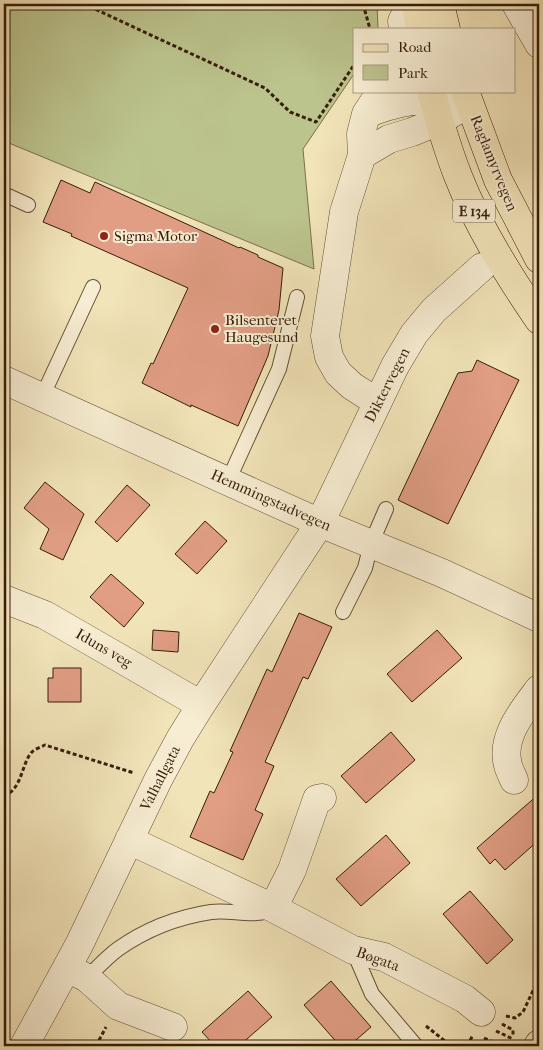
<svg xmlns="http://www.w3.org/2000/svg" width="543" height="1050" viewBox="0 0 543 1050" font-family="'IM FELL French Canon',serif">
  <rect width="100%" height="100%" fill="#f2e4b9"/>
  <filter id="stains"><feTurbulence type="fractalNoise" baseFrequency=".004" numOctaves="4"/><feColorMatrix values="0 0 0 0 .2 0 0 0 0 .09 0 0 0 0 .02 0 0 0 .5 -.17"/></filter>
  <radialGradient id="worn" r=".72"><stop offset=".6" stop-color="#630" stop-opacity="0"/><stop offset="1" stop-color="#630" stop-opacity=".3"/></radialGradient>
  <path fill="#bcc48e" stroke="#7a704c" d="M4 4H377L378 29H354V74L303 149 314 269 4 141Z"/>
  <path fill="#e19e85" stroke="#371d0b" d="M61 180 90 193 95 182 239 248 240 247 258 255V257L283 268 279 310 268 356 238 426 191 405V407L142 383 151 363 153 364 188 288 71 236 72 234 43 222Z
    M477 360 519 380 448 524 398 500 458 373 472 371Z
    M45 482 84 514 63 560 40 549 49 529 24 508Z
    M127 485 150 505 117 542 95 522Z
    M205 521 227 541 197 574 175 554Z
    M111 574 144 603 124 627 90 597Z
    M299 613 332 627 308 679 303 677 265 762 274 766 255 810 263 814 243 860 190 837 210 791 214 793 233 752 230 751 267 669 272 672Z
    M153 630 179 632 178 652 152 650Z
    M437 630 462 658 412 702 387 674Z
    M53 668H81V702H48V678H53Z
    M391 732 415 760 366 803 341 776Z
    M539 794V840L505 870 495 859 490 864 477 848Z
    M386 835 410 863 361 906 336 879Z
    M470 891 513 940 487 964 443 914Z
    M331 981 371 1027 349 1046H340L304 1005Z
    M248 991 272 1017 239 1046H215L202 1032Z"/>
  <g fill="none" stroke-linecap="round" stroke-linejoin="round">
    <path stroke="#cdbc96" stroke-width="28" stroke-dasharray="28 14" stroke-linecap="butt" d="M482 267 537 225"/>
    <g stroke="#664f36" stroke-width="16">
      <path id="service" d="M4 194 28 205
        M42 397 93 287
        M228 481 279 369 297 297
        M343 612 365 568 371 544 386 509
        M353 950 372 994 416 1046
        M87 978C97 968 107 957 118 949 145 930 178 917 211 912 229 909 250 917 268 911"/>
    </g>
    <g stroke="#664f36" stroke-width="29">
      <path id="minor" d="M4 599 45 615 201 705
        M514 780C512 775 509 770 508 765 500 737 524 709 539 689
        M129 840 273 908 353 950 384 957 465 999 481 1012
        M273 908 292 870 317 799 322 798
        M67 968 87 978 118 1006 173 1027
        M24 1046 79 945 158 780 180 739 201 705 320 523 442 573 539 618"/>
    </g>
    <g stroke="#664f36" stroke-width="29">
      <path id="tertiary" d="M516 4 539 44
        M403 29 402 21 412 4
        M366 114C396 102 423 97 455 101
        M362 155 389 139 412 132 439 121 469 103
        M4 380 320 523 395 366 414 334 434 310 482 267
        M377 402 352 386 338 373 329 357 325 336 344 212 362 155 361 134 366 114 381 91"/>
    </g>
    <g stroke="#371d0b" stroke-width="29">
      <path id="primary" d="M538 1046 539 1044"/>
    </g>
    <g stroke="#371d0b" stroke-width="29">
      <path id="trunk" d="M416 4 420 29
        M440 4 446 29
        M431 91C439 120 447 148 458 176 478 227 508 275 539 320
        M465 91 498 180 539 259"/>
    </g>
    <path stroke="#371d0b" stroke-width="3" stroke-dasharray="4 2.5" stroke-linecap="butt" d="M84 4 265 88 290 112 316 122 354 65
      M363 4 370 29
      M4 796C22 789 21 766 31 753 34 749 41 747 45 745L134 773
      M506 1016 515 1018 523 1012 539 978
      M502 1024 513 1030V1036
      M426 1026 445 1041 457 1046
      M496 1031 513 1039
      M484 1038 502 1046
      M96 1046 106 1027
      M467 1046 473 1035"/>
    <use href="#service" stroke="#f7edd2" stroke-width="14"/>
    <use href="#minor" stroke="#f7edd2" stroke-width="28"/>
    <use href="#tertiary" stroke="#f7edd2" stroke-width="28"/>
    <use href="#primary" stroke="#f2e4b9" stroke-width="28"/>
    <use href="#trunk" stroke="#f2e4b9" stroke-width="28"/>
  </g>
  <g fill="#8f2418" stroke="#f7edd2" stroke-width="2">
    <circle cx="104" cy="236" r="5"/>
    <circle cx="215" cy="329" r="5"/>
  </g>
  <g text-anchor="middle" stroke-width="4" stroke-linejoin="round" paint-order="stroke">
    <rect fill="#f7edd2" stroke="#715b47" stroke-width="1" x="453" y="199.5" width="42" height="23" rx="4"/>
    <g font-size="14" font-weight="bold" fill="#371d0b">
      <text x="474" y="216">E 134</text>
    </g>
    <g font-size="15" fill="#371d0b" stroke="#f7edd2">
      <text transform="translate(494 163) rotate(68)" y="5">Raglamyrvegen</text>
      <text transform="translate(387 385) rotate(-63)" y="5">Diktervegen</text>
      <text transform="translate(271 500) rotate(24)" y="5">Hemmingstadvegen</text>
      <text transform="translate(104 648) rotate(30)" y="5">Iduns veg</text>
      <text transform="translate(160 778) rotate(-63)" y="5">Valhallgata</text>
      <text transform="translate(378 959) rotate(20)" y="5">Bøgata</text>
    </g>
    <g font-size="15" fill="#371d0b" stroke="#f7edd2" text-anchor="start">
      <text x="114" y="241">Sigma Motor</text>
      <text x="225" y="325">Bilsenteret<tspan x="225" dy="17">Haugesund</tspan></text>
    </g>
  </g>
  <rect width="543" height="1050" fill="none" stroke="#f2e4b9" stroke-width="20"/>
  <rect x="5" y="5" width="533" height="1040" fill="none" stroke="#371d0b" stroke-width="2.5"/>
  <rect x="10" y="10" width="523" height="1030" fill="none" stroke="#371d0b"/>
  <rect x="353" y="28" width="162" height="65" fill="#f7edd2" stroke="#aa9a82"/>
  <rect x="363" y="44" width="25" height="8" fill="#f2e4b9" stroke="#aa9a82"/>
  <text x="398" y="52" font-size="15" fill="#371d0b">Road</text>
  <rect x="363" y="65" width="25" height="15" fill="#bcc48e" stroke="#aa9a82"/>
  <text x="398" y="78" font-size="15" fill="#371d0b">Park</text>
  <rect width="100%" height="100%" filter="url(#stains)"/>
  <rect width="100%" height="100%" fill="url(#worn)"/>
</svg>
